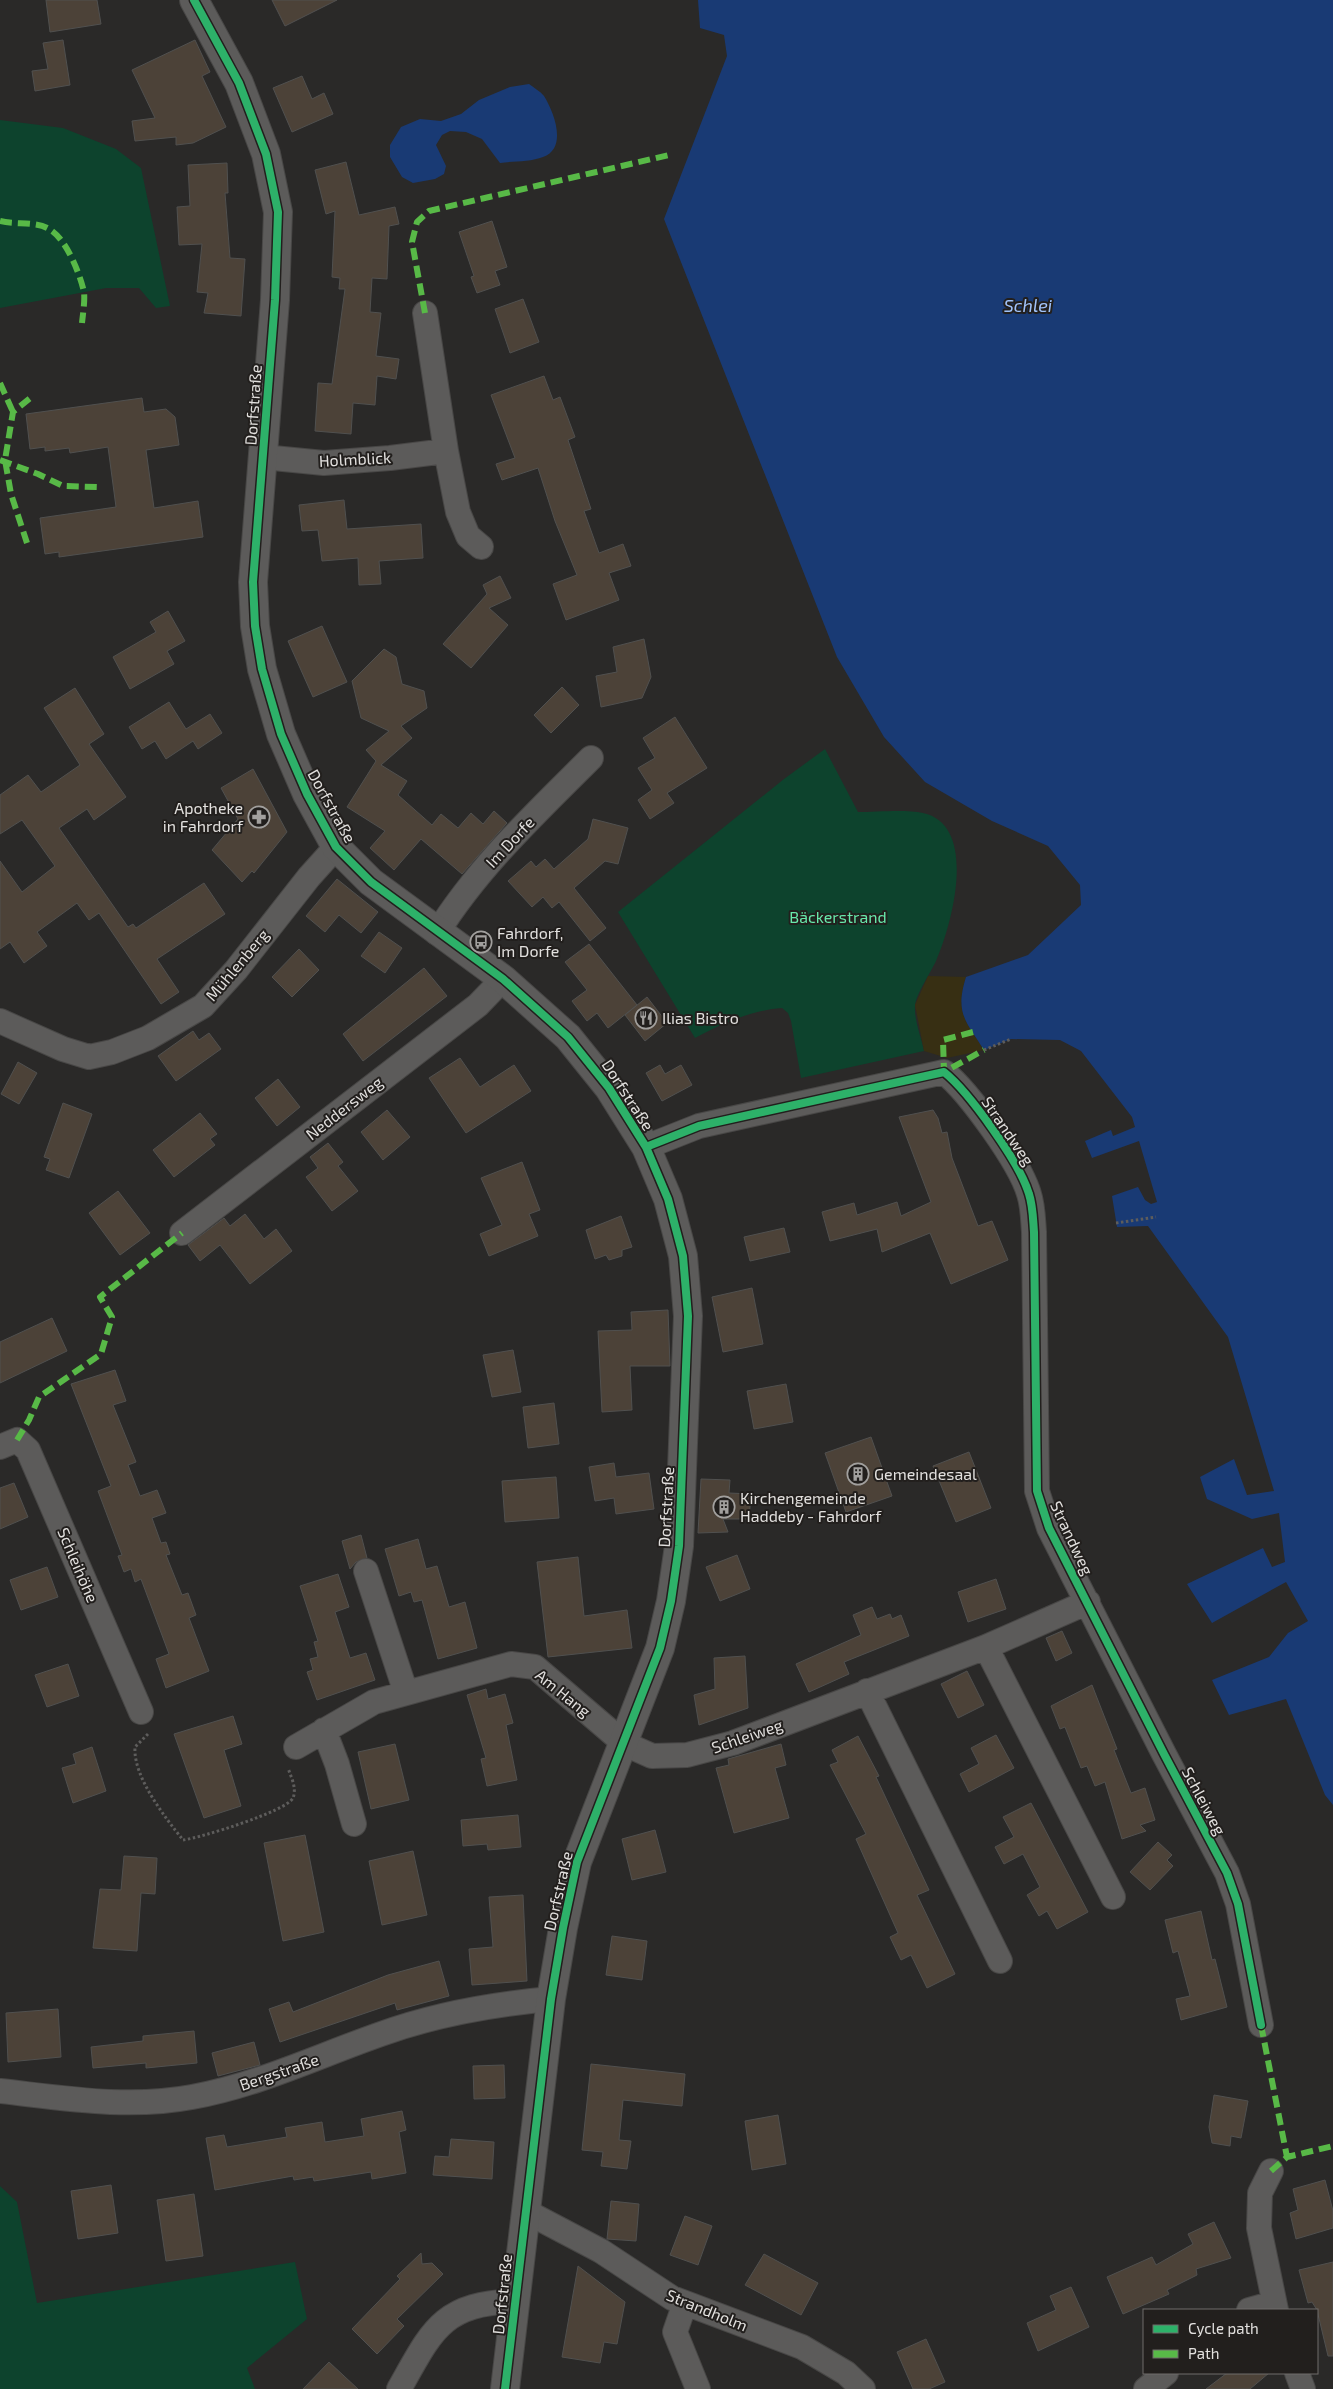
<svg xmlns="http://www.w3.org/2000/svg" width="1333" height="2389" viewBox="0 0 1333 2389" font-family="'Exo 2',sans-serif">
  <rect width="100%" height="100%" fill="#2a2928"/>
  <path fill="#0d432d" d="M0 120 63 128 116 149 141 168 170 306 156 308 139 288H106L0 308Z
    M825 749 858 812C876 812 906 809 923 813 979 825 952 925 936 961 931 972 916 994 915 1006 914 1019 921 1037 924 1051L801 1078 791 1021 788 1013 782 1008C752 1010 721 1024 695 1038L618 912 784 779Z
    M0 2186 17 2202 37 2303 295 2262 307 2319 247 2368 255 2389H0Z"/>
  <path fill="#372f13" d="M928 976 966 977C955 1013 965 1020 984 1050L947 1058 924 1051 915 1005Z"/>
  <path fill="#193a74" d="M698 0H1333V1805L1325 1795 1286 1699 1229 1715 1212 1680 1269 1657 1288 1633 1308 1621 1286 1582 1212 1623 1187 1584 1263 1548 1272 1567 1285 1562 1279 1513 1252 1519 1207 1499 1200 1477 1234 1459 1247 1495 1274 1491 1228 1337 1148 1226 1117 1227 1112 1196 1138 1187 1145 1200 1151 1204 1157 1202 1139 1141 1092 1158 1085 1141 1111 1130 1113 1136 1135 1127 1132 1117 1081 1051 1060 1040 1011 1039 984 1050C965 1020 955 1013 966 977L1028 955 1081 905 1080 885 1048 846 992 821 925 782 884 737 837 657 664 219 727 56 724 35 700 28Z
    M529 84C534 88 540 91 544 96 554 112 568 148 543 157 531 162 513 161 500 163L482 139 466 132 450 131 442 135 436 145 446 166 444 174 435 179 413 183 402 177 390 157V145L401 127 420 119 441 121 461 114 479 100 510 87Z"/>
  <path fill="#4c4238" stroke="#50504f" d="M46 0H97L101 24 50 32Z
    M272 0H337L285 26Z
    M63 40 70 85 35 91 32 71 48 69 43 43Z
    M195 40 210 72 202 76 226 127 193 143 176 145V137L135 141 132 121 155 118 132 70Z
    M302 76 312 99 324 93 333 114 292 132 273 88Z
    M346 162 359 215 395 207 399 224 389 226 387 279 372 278 370 312 381 313 376 356 399 359 396 379 377 376 375 405 353 403 351 434 315 431 318 383 332 384 345 289H339L340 278 332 277 335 211 326 214 315 170Z
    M227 163 228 193H225L230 258 245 259 241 316 204 313 208 293 197 292 202 244 179 245 177 207 190 206 188 165Z
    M492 221 507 267 495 271 500 285 477 293 471 277 474 276 459 232Z
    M523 299 539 342 510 353 495 309Z
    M544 376 553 400 560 397 575 437 568 440 591 509 584 511 599 553 623 544 631 566 609 573 619 600 566 620 553 584 577 575 555 521 538 468 502 480 496 464 515 458 491 395Z
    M142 398 144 412 166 409 175 417 179 445 146 450 154 508 198 501 203 537 59 557V552L45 554 40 518 116 507 108 447 70 453 69 448 45 451V447L30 449 26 414Z
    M344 500 347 529 421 524 423 558 379 561 381 584 359 585 358 558 322 561 318 530 302 531 299 505Z
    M500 576 511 598 489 608 508 625 471 668 443 644 487 594 483 585Z
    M168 611 185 641 167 651 174 664 130 689 113 657 156 632 150 622Z
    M322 626 347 682 313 697 288 641Z
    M644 639 651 677 642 698 601 707 596 676 617 672 613 647Z
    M384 649 396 657 402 684 424 691 427 708 401 726 412 738 381 765 407 781 398 795 432 825 441 814 458 828 471 813 483 824 494 811 507 823 462 874 421 839 394 870 370 848 385 831 347 807 376 761 366 750 389 731 361 718 352 681Z
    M562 687 579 705 551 733 534 715Z
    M75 688 104 734 89 744 126 797 94 820 87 809 59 828 128 927 133 924 136 928 204 883 225 914 157 959 179 992 161 1004 99 913 89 920 77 903 37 932 47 946 24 963 10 942 0 949V861L22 892 55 866 22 820 0 834V795L28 775 41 792 80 765 44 708Z
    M169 702 186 729 210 714 222 733 198 749 193 741 166 759 155 741 142 749 129 727Z
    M675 717 707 768 667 793 674 803 650 819 638 800 652 790 638 768 655 758 643 738Z
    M253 769 287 832 254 873 252 871 242 882 212 850 238 819 221 788Z
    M593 819 628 828 618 864 605 861 574 888 606 928 590 941 559 902 552 908 543 897 532 907 508 881 531 861 536 867 545 859 554 869 588 839Z
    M337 879 378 912 361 933 339 915 325 932 306 916Z
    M379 932 402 948 385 973 361 956Z
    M589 944 637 1005 608 1028 597 1013 587 1021 572 1001 587 990 565 962Z
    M299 949 319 970 292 997 272 977Z
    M424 968 447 996 363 1061 343 1034Z
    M647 997 667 1023 645 1041 625 1015Z
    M193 1031 199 1040 209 1033 221 1049 176 1081 158 1056Z
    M460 1058 480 1087 514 1065 531 1091 466 1133 429 1078Z
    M18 1062 37 1073 19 1104 1 1094Z
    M660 1065 665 1074 681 1065 692 1085 662 1101 646 1073Z
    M278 1079 300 1107 277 1126 255 1098Z
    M63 1103 92 1114 69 1178 46 1170 50 1159 44 1157Z
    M387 1110 410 1137 383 1160 361 1132Z
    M933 1110 938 1118 942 1133 947 1132 952 1158 978 1226 992 1221 1008 1260 951 1284 930 1233 882 1252 877 1229 830 1241 822 1212 854 1203 857 1215 897 1202 901 1216 931 1202 899 1117Z
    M200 1113 217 1134 210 1139 215 1145 174 1177 153 1150Z
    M328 1143 343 1162 338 1166 358 1191 332 1211 306 1177 318 1168 310 1157Z
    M522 1162 540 1210 529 1214 538 1236 489 1256 480 1234 502 1225 481 1178Z
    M118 1191 150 1233 120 1255 89 1213Z
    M245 1214 264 1239 276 1229 292 1251 250 1284 220 1245 200 1261 188 1245 224 1218 230 1226Z
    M621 1216 632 1247 622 1250V1256L609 1260 606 1255 595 1259 586 1230Z
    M784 1228 790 1252 750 1261 744 1237Z
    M752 1288 763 1344 723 1352 712 1297Z
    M668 1310 670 1366H630L632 1410 602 1412 598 1331 632 1330 631 1312Z
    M52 1318 67 1351 0 1383V1342Z
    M513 1350 521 1392 492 1397 483 1355Z
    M115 1370 126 1401 113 1405 136 1462 128 1465 140 1496 157 1490 166 1513 152 1518 161 1543 166 1542 170 1554 166 1555 182 1595 188 1593 196 1615 189 1618 209 1671 166 1688 156 1659 169 1654 141 1579 135 1582 131 1569 124 1572 118 1556 122 1555 98 1491 111 1486 71 1384Z
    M786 1384 793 1422 754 1429 747 1391Z
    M554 1403 559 1444 528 1448 523 1407Z
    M871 1437 892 1496 846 1512 825 1453Z
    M969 1452 991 1508 956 1522 933 1466Z
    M614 1463 616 1477 649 1473 654 1509 616 1514 614 1498 595 1501 589 1467Z
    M556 1477 559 1518 505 1522 502 1481Z
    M701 1479 730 1480 729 1493 751 1494 749 1519H723L728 1532 698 1533Z
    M14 1483 28 1517 0 1529V1488Z
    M361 1535 367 1558 356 1562 350 1569 342 1541Z
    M418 1539 426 1569 437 1566 449 1607 465 1602 477 1648 438 1659 422 1600 414 1602 411 1592 399 1596 385 1549Z
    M737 1555 750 1589 720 1601 706 1567Z
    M578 1557 584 1616 627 1610 632 1648 548 1657 537 1562Z
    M47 1567 58 1597 21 1610 10 1580Z
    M338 1574 349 1607 335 1612 350 1658 366 1653 375 1680 317 1700 307 1672 313 1670 310 1659 318 1657 314 1642 318 1641 300 1586Z
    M996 1579 1006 1609 968 1622 958 1592Z
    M872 1607 877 1619 890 1614 892 1619 901 1615 909 1636 844 1662 849 1674 809 1692 796 1664 861 1635 853 1615Z
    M1062 1631 1072 1653 1056 1661 1046 1638Z
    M745 1656 748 1708 699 1725 694 1695 715 1689 714 1658Z
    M68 1664 79 1696 47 1707 35 1675Z
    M967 1671 984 1705 958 1718 941 1684Z
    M1092 1685 1117 1749 1114 1750 1131 1793 1145 1788 1155 1820 1140 1825 1146 1831 1122 1839 1105 1782 1095 1786 1087 1766 1081 1768 1065 1727 1060 1729 1051 1706Z
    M486 1689 488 1699 505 1694 513 1723 506 1725 517 1780 487 1786 481 1759 486 1758 467 1695Z
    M233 1716 242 1744 224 1750 241 1806 204 1818 174 1734Z
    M996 1735 1014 1768 969 1792 960 1774 979 1764 971 1748Z
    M858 1736 879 1776 876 1777 929 1890 917 1895 955 1974 927 1988 911 1955 901 1960 890 1937 898 1933 856 1839 866 1834 830 1765 838 1762 832 1750Z
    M395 1744 409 1800 371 1809 358 1752Z
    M781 1744 786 1765 775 1768 789 1818 734 1833 716 1768 729 1765 728 1759Z
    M92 1747 106 1791 73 1803 62 1768 76 1764 73 1754Z
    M1031 1803 1088 1912 1057 1929 1047 1911 1039 1916 1027 1895 1040 1887 1023 1854 1004 1864 995 1847 1014 1837 1003 1817Z
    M518 1815 521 1847 488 1850 487 1844 463 1846 461 1820Z
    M655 1830 666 1872 632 1880 622 1839Z
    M305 1835 324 1932 283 1941 264 1843Z
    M1158 1842 1172 1855 1167 1860 1173 1866 1150 1890 1130 1872Z
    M413 1851 427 1915 382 1925 369 1861Z
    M124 1856 157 1858 155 1894 141 1893 137 1951 93 1948 100 1889 121 1890Z
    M523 1895 527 1981 472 1985 469 1949 493 1947 489 1897Z
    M1201 1911 1212 1960 1215 1959 1227 2007 1181 2020 1176 1999 1190 1996 1178 1951 1173 1953 1165 1920Z
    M612 1936 647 1941 642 1980 606 1975Z
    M439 1961 449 1996 397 2010 395 2003 280 2042 269 2009 289 2002 293 2012 388 1975Z
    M58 2009 61 2057 8 2062 6 2013Z
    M194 2031 197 2063 146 2068V2063L93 2068 91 2047 143 2041V2036Z
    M254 2042 260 2065 218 2076 212 2053Z
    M591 2064 685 2074 682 2106 623 2100 619 2140 631 2141 627 2169 601 2166 603 2152 582 2150Z
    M504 2065 505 2098 474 2099 473 2066Z
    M1214 2095 1248 2101 1241 2138 1231 2136 1230 2146 1212 2143 1209 2127Z
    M402 2111 406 2130 399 2132 406 2173 372 2179 371 2172 314 2181 313 2177 294 2180 293 2176 215 2190 206 2138 224 2135 227 2147 287 2137 285 2128 322 2122 325 2142 364 2136 361 2119Z
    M778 2115 786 2164 752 2170 745 2121Z
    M451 2139 494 2142 492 2179 433 2175 435 2156 449 2157Z
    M1325 2180 1333 2211V2228L1296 2239 1290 2213 1298 2210 1293 2189Z
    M111 2185 118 2233 78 2239 71 2191Z
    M194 2194 203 2256 166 2261 157 2200Z
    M611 2201 639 2204 636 2241 607 2239Z
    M685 2216 712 2226 698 2265 670 2255Z
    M1214 2222 1231 2258 1196 2269 1197 2275 1167 2290 1169 2294 1123 2314 1107 2277 1152 2257 1156 2265 1193 2244 1188 2234Z
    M421 2253 422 2264 432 2263 443 2274 397 2319 404 2326 377 2354 352 2329 400 2279 397 2276Z
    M764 2254 818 2283 801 2315 745 2285Z
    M1333 2262V2356H1328L1317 2310 1312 2302 1308 2303 1299 2270Z
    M578 2266 625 2302 617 2344 604 2342 600 2363 562 2357Z
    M1071 2287 1089 2327 1038 2351 1027 2323 1056 2310 1050 2296Z
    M926 2339 945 2382 929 2389H913L897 2352Z
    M329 2362 358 2389H303Z
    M1227 2373H1269L1250 2389H1206Z"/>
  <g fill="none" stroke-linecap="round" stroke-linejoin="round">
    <g stroke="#484746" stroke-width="26">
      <path id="minor" d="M425 313 446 451 458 512 468 536 481 547
        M263 457 324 463 390 458 446 451
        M437 933C478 867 536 813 591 758
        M0 1021 63 1049 89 1057 112 1052 148 1038 203 1006 236 970 309 877 336 847
        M646 1147 699 1126 944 1072C969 1092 1020 1163 1029 1194 1033 1206 1033 1220 1034 1232L1037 1491 1049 1528 1164 1754 1227 1873 1238 1904 1261 2025
        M182 1233 478 1005 503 979
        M0 1447 17 1440 28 1450 141 1712
        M366 1571 406 1693
        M986 1647 1113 1897
        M867 1691 1000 1961
        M324 1730 337 1764 354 1824
        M296 1747 374 1702 511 1664 535 1667 625 1744 652 1756 687 1755 733 1743 986 1647 1088 1602
        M0 2091C64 2098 128 2109 192 2097 258 2085 318 2056 381 2034 436 2014 494 2004 551 1999
        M1271 2171 1260 2193 1259 2228 1276 2310
        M525 2211 601 2251 672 2298 802 2347 846 2373 863 2389
        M685 2303 675 2332 698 2389
        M1249 2310 1274 2303
        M1297 2373 1303 2389
        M399 2389C432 2331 441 2304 514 2301
        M1146 2389 1166 2373"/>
    </g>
    <g stroke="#484746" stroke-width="30">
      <path id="tertiary" d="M194 0 239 83 266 154 278 212 275 300 253 582 255 626 262 669 281 734 307 794 336 847 371 882 503 979 568 1037 609 1088 646 1147 668 1199 683 1256 688 1316 679 1546 671 1601 660 1648 577 1862 563 1928 551 1999 505 2389"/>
    </g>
    <path stroke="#5e5d5c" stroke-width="3" stroke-dasharray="2.5 2.5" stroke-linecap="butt" d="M984 1050 1011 1039
      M1116 1223 1156 1217
      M148 1734 135 1747C133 1777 165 1817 183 1840 200 1838 287 1811 293 1798 297 1788 291 1777 288 1768"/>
    <use href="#minor" stroke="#5c5b5a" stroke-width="24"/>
    <use href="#tertiary" stroke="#5c5b5a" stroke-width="28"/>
    <path stroke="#58b947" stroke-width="6" stroke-dasharray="12 6" stroke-linecap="butt" d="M0 221C15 225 36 221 49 229 66 238 80 274 84 292 85 301 83 313 82 323
      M425 313 412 242 417 222 429 211 669 155
      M0 383 13 412
      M0 460 38 474 63 486 97 487
      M27 543 11 494 5 460 13 412 34 395
      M973 1032 943 1040 944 1072 984 1050
      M17 1440 29 1420 39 1397 101 1354 112 1317 100 1297 182 1233
      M1261 2025 1287 2157
      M1271 2171 1287 2157 1333 2146"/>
    <g stroke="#221f1d" stroke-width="11">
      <path id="cycleway" d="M194 0 239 83 266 154 278 212 275 300 253 582 255 626 262 669 281 734 307 794 336 847 371 882 503 979 568 1037 609 1088 646 1147 668 1199 683 1256 688 1316 679 1546 671 1601 660 1648 577 1862 563 1928 551 1999 505 2389
        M646 1147 699 1126 944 1072C969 1092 1020 1163 1029 1194 1033 1206 1033 1220 1034 1232L1037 1491 1049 1528 1164 1754 1227 1873 1238 1904 1261 2025"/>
    </g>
    <use href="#cycleway" stroke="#2db169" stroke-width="8"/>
  </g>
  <defs>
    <g id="pharmacy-ring" transform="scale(1.125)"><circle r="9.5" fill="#221f1d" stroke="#a2a09e" stroke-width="1.5"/><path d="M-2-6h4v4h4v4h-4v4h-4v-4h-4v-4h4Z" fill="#a2a09e"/></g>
    <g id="bus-ring" transform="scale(1.125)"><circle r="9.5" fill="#221f1d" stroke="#a2a09e" stroke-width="1.5"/><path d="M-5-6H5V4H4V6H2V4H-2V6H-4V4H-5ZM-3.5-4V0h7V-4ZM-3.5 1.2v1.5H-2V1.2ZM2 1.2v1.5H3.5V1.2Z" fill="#a2a09e"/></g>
    <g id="restaurant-ring" transform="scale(1.125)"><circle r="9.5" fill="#221f1d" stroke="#a2a09e" stroke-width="1.5"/><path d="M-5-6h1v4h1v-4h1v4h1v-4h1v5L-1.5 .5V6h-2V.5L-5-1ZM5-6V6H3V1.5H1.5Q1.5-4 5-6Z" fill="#a2a09e"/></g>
    <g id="building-ring" transform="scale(1.125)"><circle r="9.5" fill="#221f1d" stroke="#a2a09e" stroke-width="1.5"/><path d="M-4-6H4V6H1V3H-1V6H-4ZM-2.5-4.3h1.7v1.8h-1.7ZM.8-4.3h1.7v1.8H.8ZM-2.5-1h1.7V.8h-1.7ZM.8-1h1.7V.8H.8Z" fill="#a2a09e"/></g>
  </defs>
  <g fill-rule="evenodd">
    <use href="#pharmacy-ring" x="259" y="817"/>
    <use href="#bus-ring" x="481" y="942"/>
    <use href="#restaurant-ring" x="646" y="1018"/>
    <use href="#building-ring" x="858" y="1474"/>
    <use href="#building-ring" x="724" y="1507"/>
  </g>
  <g text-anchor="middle" stroke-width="4" stroke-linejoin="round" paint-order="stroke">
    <g font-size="16" fill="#e2e0de" stroke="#221f1d">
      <text transform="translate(253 405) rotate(-86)" y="6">Dorfstraße</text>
      <text transform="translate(355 459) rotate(-3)" y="6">Holmblick</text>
      <text transform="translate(332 806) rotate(61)" y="6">Dorfstraße</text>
      <text transform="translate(510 842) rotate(-47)" y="6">Im Dorfe</text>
      <text transform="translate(237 965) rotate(-50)" y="6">Mühlenberg</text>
      <text transform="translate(628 1095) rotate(57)" y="6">Dorfstraße</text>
      <text transform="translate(344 1108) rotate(-38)" y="6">Neddersweg</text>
      <text transform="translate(1008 1131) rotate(56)" y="6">Strandweg</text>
      <text transform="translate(666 1507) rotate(-87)" y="6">Dorfstraße</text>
      <text transform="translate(1072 1538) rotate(65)" y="6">Strandweg</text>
      <text transform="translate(78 1565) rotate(67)" y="6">Schleihöhe</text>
      <text transform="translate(563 1693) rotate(39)" y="6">Am Hang</text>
      <text transform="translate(747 1736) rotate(-19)" y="6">Schleiweg</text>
      <text transform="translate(1204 1801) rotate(62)" y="6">Schleiweg</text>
      <text transform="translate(558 1891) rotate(-77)" y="6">Dorfstraße</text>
      <text transform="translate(279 2072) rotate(-19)" y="6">Bergstraße</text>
      <text transform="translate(502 2294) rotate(-84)" y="6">Dorfstraße</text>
      <text transform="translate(707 2310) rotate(22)" y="6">Strandholm</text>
    </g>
    <g font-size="16" fill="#e2e0de" stroke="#221f1d" text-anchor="start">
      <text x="243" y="814" text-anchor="end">Apotheke<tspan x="243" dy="18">in Fahrdorf</tspan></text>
      <text x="497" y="939">Fahrdorf,<tspan x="497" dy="18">Im Dorfe</tspan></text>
      <text x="662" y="1024">Ilias Bistro</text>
      <text x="874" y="1480">Gemeindesaal</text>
      <text x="740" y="1504">Kirchengemeinde<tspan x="740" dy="18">Haddeby - Fahrdorf</tspan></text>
    </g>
    <g font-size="16" fill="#68e9ab" stroke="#221f1d">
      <text x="838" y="923">Bäckerstrand</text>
    </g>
    <g font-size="18" font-style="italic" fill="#a0c2fa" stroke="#221f1d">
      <text x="1028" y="312">Schlei</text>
    </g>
  </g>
  <rect x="1143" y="2309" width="175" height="65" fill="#221f1d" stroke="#6f6c6a"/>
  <rect x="1153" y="2325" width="25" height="8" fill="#2db169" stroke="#6f6c6a"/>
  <text x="1188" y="2334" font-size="15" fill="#e2e0de">Cycle path</text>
  <rect x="1153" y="2350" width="25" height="8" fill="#58b947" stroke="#6f6c6a"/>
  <text x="1188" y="2359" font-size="15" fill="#e2e0de">Path</text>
</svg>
